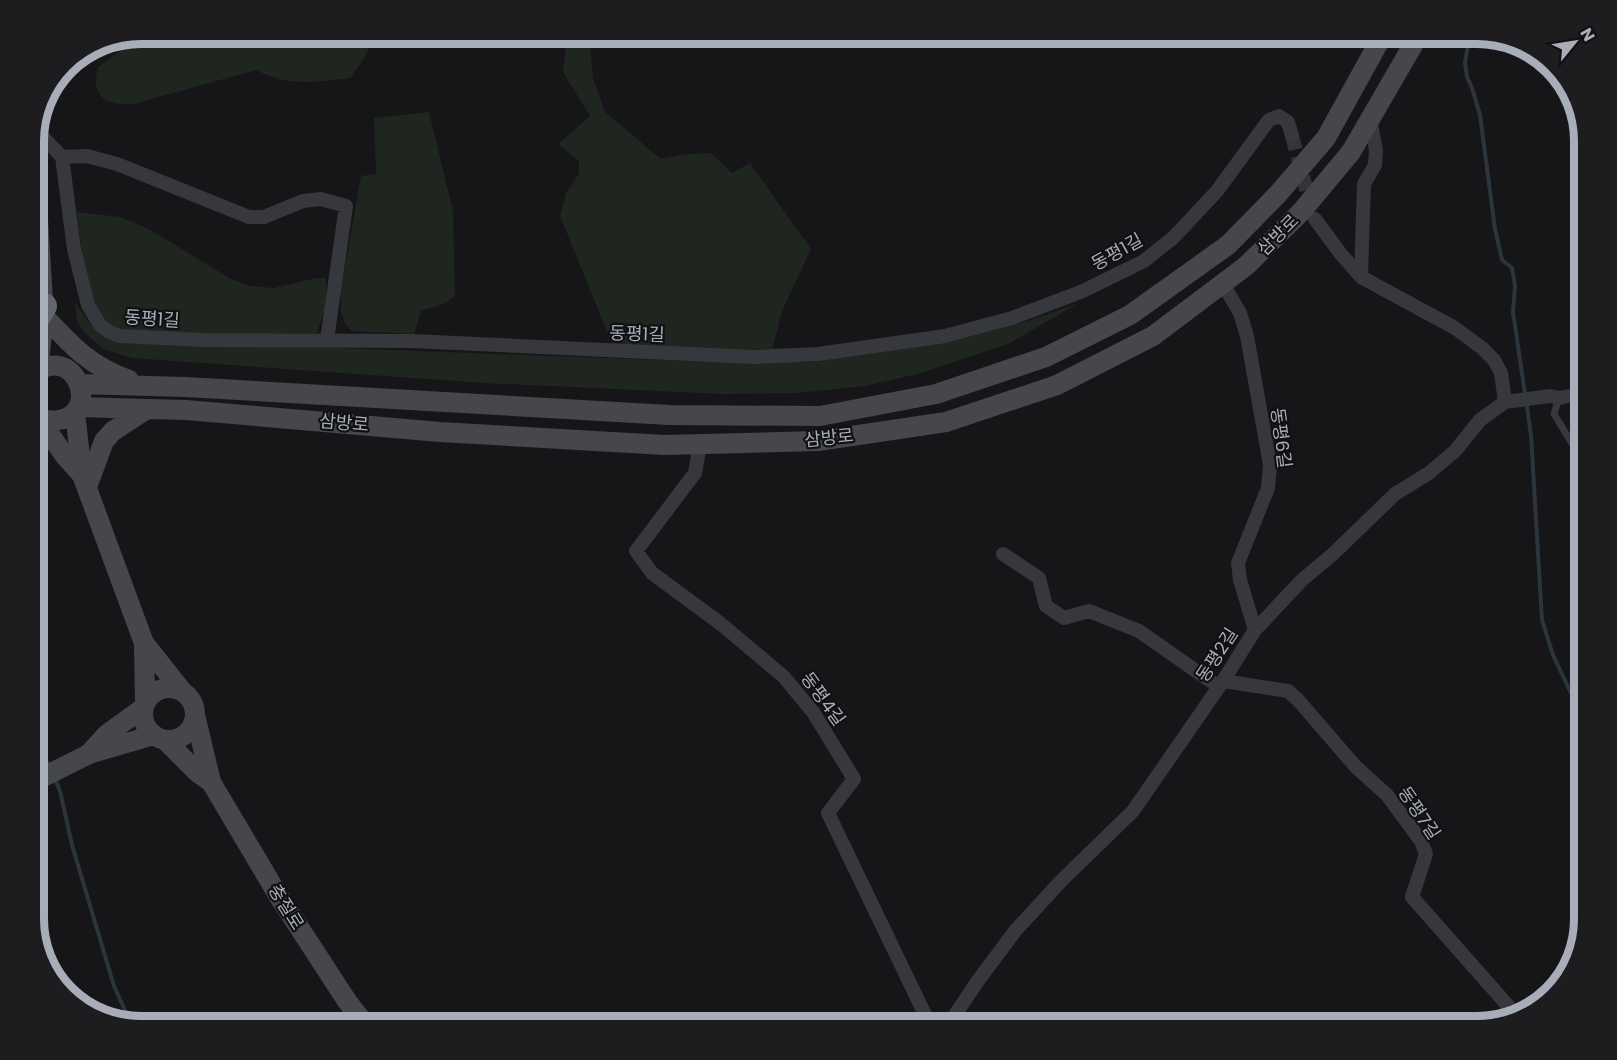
<svg xmlns="http://www.w3.org/2000/svg" width="1617" height="1060" viewBox="0 0 1617 1060" font-family="Poppins,'Noto Sans KR',sans-serif">
  <rect width="100%" height="100%" fill="#161618"/>
  <path fill="#1e261f" d="M141 33H375L364 59 350 78C314 82 289 87 256 70L134 104C106 105 90 98 98 67L134 41 137 34Z
    M565 33H596L590 46 593 78 605 112 661 159 686 154 711 153 732 173 750 163 811 249 783 309 772 349 708 351 613 346 560 216 566 193 579 174V161L558 144 590 116 563 72 566 47Z
    M429 112 453 211 455 296 443 304 421 311 414 334 352 331 345 324 341 311V289L361 176 376 174 374 118Z
    M77 212 120 217 149 229 231 279 250 286 274 288 316 278H326V305L317 333H127C121 331 114 329 110 326 82 305 82 244 77 212Z
    M75 303 92 326 105 336 312 347 714 362H811L962 339 1031 320 1079 303 1008 344 918 374 865 386 798 393 722 394 484 383 132 358 103 349 86 334 77 322Z"/>
  <g fill="none" stroke-linecap="round" stroke-linejoin="round">
    <path stroke="#2c353c" stroke-width="4" d="M1470 34 1465 63 1467 77 1472 88 1480 115 1495 229 1502 260 1512 268 1515 286 1513 312 1531 435 1542 620 1553 655 1584 721
      M33 733 50 768
      M54 777 60 791 72 845 114 986 131 1024"/>
    <path stroke="#333438" stroke-width="14" stroke-dasharray="14 7" stroke-linecap="butt" d="M1292 136 1311 206"/>
    <path stroke="#37383d" stroke-width="7" d="M1559 398 1554 414 1584 463"/>
    <path stroke="#37383d" stroke-width="14" d="M38 132 62 157 74 249 88 305 100 325 109 332 120 336 204 340 412 341 754 357 818 354 945 336 1012 318 1083 291 1144 261 1174 237 1217 191 1269 120 1279 116 1288 122 1292 136
      M62 157 87 156 117 164 249 217H264L303 201 321 199 346 206 327 340
      M1315 219 1340 253 1361 277 1455 328 1482 348 1494 360 1501 373 1505 402
      M1361 277 1364 184 1375 165 1376 150 1370 119
      M1223 284 1240 313 1247 336 1270 465 1268 488 1238 563 1240 580 1255 630
      M700 444 695 473 636 551 652 573 721 624 784 677 813 712 854 779 828 813 931 1027
      M1003 554 1039 578 1046 606 1064 618 1089 611 1139 631 1219 687
      M1223 681 1288 691 1298 700 1356 767 1387 795 1421 841 1426 854 1412 897 1517 1016
      M947 1027 977 982 1015 931 1061 881 1133 811 1223 681 1255 630 1302 580 1333 554 1395 494 1429 473 1455 451 1480 420 1505 402 1550 396 1559 398 1584 393"/>
    <path stroke="#45474d" stroke-width="20" d="M44 316C72 346 90 366 129 380
      M38 371 44 316 38 219V124
      M33 375C72 340 104 412 59 420 49 422 40 419 33 412
      M80 384 185 387 669 415 820 416 936 394 1046 357 1130 315 1228 245 1278 194 1326 138 1384 33
      M78 407 186 410 440 432 665 445 818 441 946 422 1057 385 1153 336 1246 266 1301 212 1351 152 1420 33
      M75 412 82 475 144 643 182 691
      M36 415 65 456 82 475
      M87 487 104 441 113 431 147 409
      M144 643 145 701
      M143 714a26 26 0 1 1 52 0a26 26 0 1 1-52 0Z
      M195 715 211 782 278 895 347 1001 367 1027
      M165 740 197 772 211 782
      M89 754 107 734 143 708
      M33 782 89 754 154 735"/>
    <path stroke="#63666e" stroke-width="26" d="M33 325 44 306"/>
  </g>
  <g text-anchor="middle" stroke-width="4.5" stroke-linejoin="round" paint-order="stroke">
    <g font-size="18" fill="#a8adb8" stroke="#111113">
      <text transform="translate(1278 235) rotate(-45)" y="6">삼방로</text>
      <text transform="translate(1117 252) rotate(-29)" y="6">동평1길</text>
      <text transform="translate(152 319) rotate(4)" y="6">동평1길</text>
      <text transform="translate(637 334) rotate(2)" y="6">동평1길</text>
      <text transform="translate(344 423) rotate(5)" y="6">삼방로</text>
      <text transform="translate(829 438) rotate(-6)" y="6">삼방로</text>
      <text transform="translate(1281 438) rotate(83)" y="6">동평6길</text>
      <text transform="translate(1217 655) rotate(-57)" y="6">동평2길</text>
      <text transform="translate(823 699) rotate(54)" y="6">동평4길</text>
      <text transform="translate(1419 813) rotate(56)" y="6">동평7길</text>
      <text transform="translate(286 907) rotate(58)" y="6">충절로</text>
    </g>
  </g>
  <path d="M0 0H1617V1060H0ZM141 44H1477A97 97 0 0 1 1574 141V919A97 97 0 0 1 1477 1016H141A97 97 0 0 1 44 919V141A97 97 0 0 1 141 44Z" fill="#1d1d20" fill-rule="evenodd"/>
  <path fill="none" stroke="#a8adb8" stroke-width="8" d="M141 44H1477A97 97 0 0 1 1574 141V919A97 97 0 0 1 1477 1016H141A97 97 0 0 1 44 919V141A97 97 0 0 1 141 44Z"/>
  <g transform="translate(1575 42) rotate(60)" stroke="#111113" stroke-width="4.5" paint-order="stroke">
  <path d="M0-4.5L10 22L0 15L-10 22Z" fill="#a8adb8"/>
  <text y="-9" font-size="16" font-weight="bold" text-anchor="middle" fill="#a8adb8">N</text>
  </g>
</svg>
